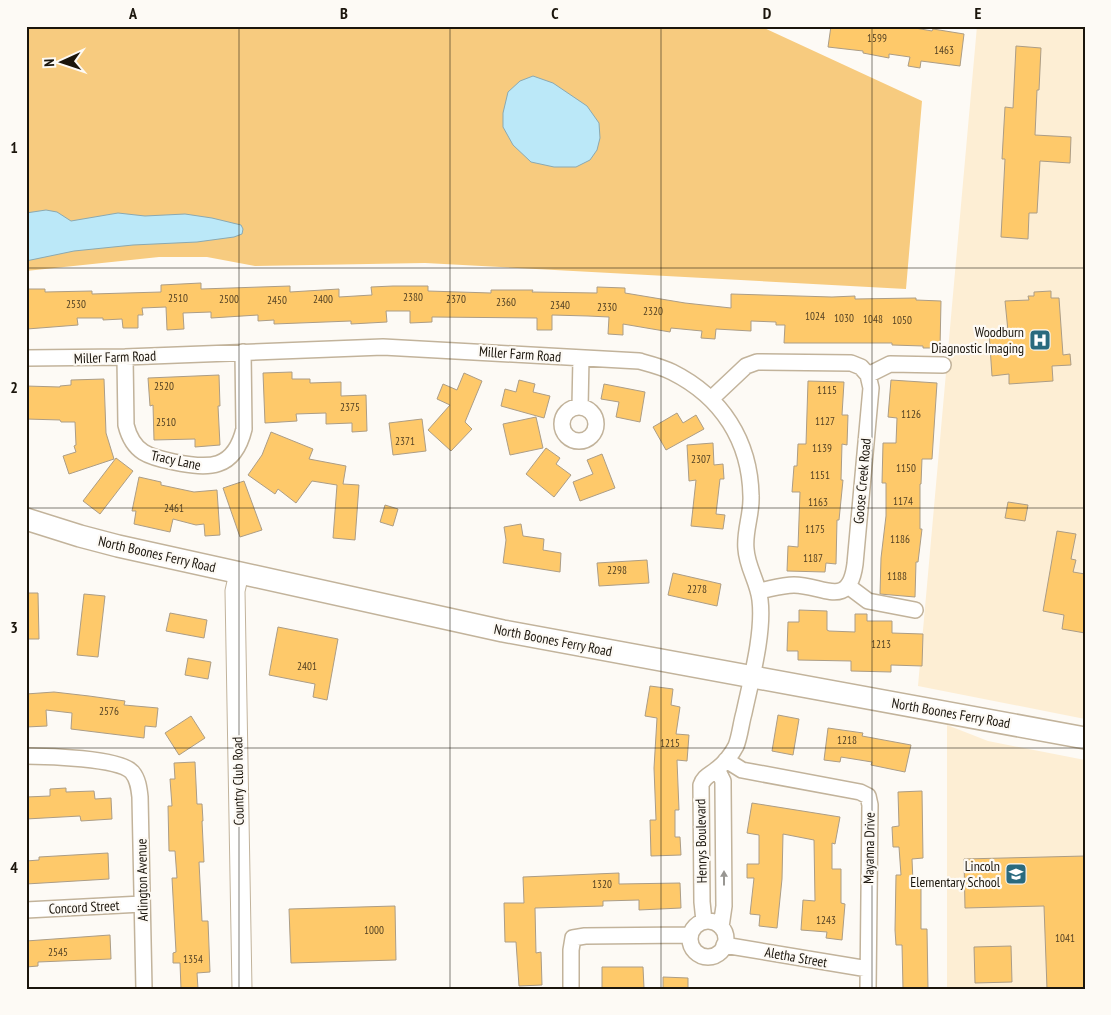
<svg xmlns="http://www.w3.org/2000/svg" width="1111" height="1015" viewBox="0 0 1111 1015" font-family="'PT Sans Narrow',sans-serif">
  <rect width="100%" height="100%" fill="#fdfaf5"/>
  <path fill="#fdeed4" d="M977 26H1085V719L918 686Z
    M947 725 988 741 1085 760V989H947Z"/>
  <path fill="#f7cb7f" d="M26 26H760L922 101 906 289 425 263 255 266 207 257H159L26 271Z"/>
  <path fill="#bbe8f8" stroke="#8ba9b1" d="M533 76 553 83 587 106 599 123 600 138 597 150 590 160 576 167H554L531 162 513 145 503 127V113L508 92 520 81Z
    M46 210 57 212 71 221 118 213 145 216 185 214 212 218 241 225 243 229 242 234 234 237 197 242 133 245 74 251 26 261V213Z"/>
  <path fill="#fec96a" stroke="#ac9d86" d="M831 26H904L932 31 933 29 964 34 960 66 921 61 920 68 908 66 910 57 889 54V58L863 53V51L828 47Z
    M1016 46 1041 48 1039 90H1037L1035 135 1071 137 1070 163 1040 161 1037 213H1029L1028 239 1001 237 1005 159H1002L1005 107 1013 108Z
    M201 283V289L290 286V292L339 289V297L372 295 371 287 393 286H428V291L491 293V290H533L532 292 597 293V287L625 288V293L685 303 731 308V294L832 297 855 296V299L916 298V300L941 301 940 348H923V346L892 345V343H784L785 325H776V322L751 321V331L716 329 715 339 701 338 702 331 671 328 670 332 623 324V335L608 334 609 317 588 316 552 315V330H537V318L432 317V322L410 323V311H386L387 322 351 324V321L274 324V320L258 321V315L211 318V312L183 313 184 329 167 330 166 307 142 308 143 315H138V328H123L122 319 103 320V318H77L78 325 27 329 26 289H45V292L92 291V294L161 292V285Z
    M1051 291V298H1059L1063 355 1070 354 1071 365 1052 366 1053 381 1009 384V374L992 376 989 332 1008 331 1005 301 1029 300 1028 296H1034V292Z
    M292 372V379H310V383L341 382V396L366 395 367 431 352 432V423L326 424V413L296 414 297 421 265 423 263 373Z
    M464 373 482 381 465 422 472 429 451 451 428 430 450 405 437 399 443 384 457 390Z
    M219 375 220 406H218L220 445 195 447V439L154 440 153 405 150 406 148 378Z
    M104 379 106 433 114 459 69 474 63 456 76 452 74 446 76 445 75 422H61L60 420 26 419V386L60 387V386L71 385V380Z
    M519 380 535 384 533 392 550 396 544 418 501 406 505 389 516 392Z
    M891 380 937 383 932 459H922L921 484H920V529H922L918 562H916L915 597 880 594 881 558 886 516V483H882L883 443H896L897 418 888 417Z
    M808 381 844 382 842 415H848L847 445 842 444 841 480H843L839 520H837L836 564 826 563 825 572 787 571 788 546 798 547 800 492H792L794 466H797L798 444H806Z
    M604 384 645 392 640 422 616 417 619 402 601 399Z
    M677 413 683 423 696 415 704 429 666 450 653 427Z
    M536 417 543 448 510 455 503 424Z
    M422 419 426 451 393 455 389 423Z
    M271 432 313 449 309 459 346 466 343 484 359 485 355 540 333 538 337 485 312 481 296 503 278 489 275 494 248 475 262 455Z
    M713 443 714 465 723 464 724 479H720L716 514 725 515 723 529 691 526 696 480 689 481 687 445Z
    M546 448 560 458 556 464 571 475 554 497 526 474Z
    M602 454 615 488 580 501 573 482 593 474 587 460Z
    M116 458 133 471 100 514 83 501Z
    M139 477 161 482V485L194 492 217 490 220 535 205 536 204 524 196 525 173 519 170 532 134 524 136 511H132Z
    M244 481 262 530 240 537 223 488Z
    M1008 502 1028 505 1025 521 1005 518Z
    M385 505 398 509 393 526 380 522Z
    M521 524 523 536 544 539 543 550 561 553 560 572 503 563 506 540 504 527Z
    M1057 531 1076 534 1071 559 1076 560 1073 572 1085 574V633L1062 629 1064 615 1043 611Z
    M647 560 649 583 599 586 597 563Z
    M673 573 721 584 717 606 668 595Z
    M26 593H38L39 639H26Z
    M84 594 105 596 98 657 77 655Z
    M799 610 827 611V630L829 631 855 632V614H867V621H892V633L923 634 922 666 891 665V672L851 671V661L798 660V651H787L788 622H799Z
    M170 613 207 620 204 638 166 631Z
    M278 627 338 639 327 700 313 697 315 684 269 675Z
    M188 658 211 662 208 679 185 675Z
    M650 686 673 689 671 705 680 707 676 734 689 735 687 761 677 760 679 810H675V837H680L681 855 651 856 650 820H656L654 768 657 718 645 716Z
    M54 692 89 696 125 701 124 705 158 708 156 727 145 726 144 738 71 729 72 713 46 710 47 726 26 727V694Z
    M778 715 799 719 793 755 772 751Z
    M191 716 205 738 179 755 165 733Z
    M828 728 863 733 862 736 911 745 905 772 871 765 872 762 841 757 840 762 824 760Z
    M195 762 197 804H202L203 821H202L204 862H199L202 921H208L210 972 197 973 198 989H181L180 963H173V953L176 952 172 878H177L175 851H169L168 806H172L170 779H175L174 763Z
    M66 788V792L94 791 95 799 111 798 112 819 81 821 80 816 26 819V797L50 796V789Z
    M922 791 923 858 912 859 913 882H921V929H927L928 989H903L902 945H896L895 930 896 875H901L899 847H893L892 827 899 826 898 792Z
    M752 803 840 817 835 844 832 843V869H841V903L845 904 842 940 826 938 827 932 801 930 803 900 815 901 814 840 783 834 782 879 777 928 759 926 760 915 750 914 754 878H747V864H759V835L747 833Z
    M108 853 109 879 26 884V861L39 860V857Z
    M1085 856V989H1047L1044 906 965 908 964 859Z
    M619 873V884L680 883 681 908 639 910V900L603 901V906L535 908 536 953 541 952 542 985 519 986 516 942H505L504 903H524L523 877Z
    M395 906 396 960 291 963 289 909Z
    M110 935 111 959 38 962V966L26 967V941Z
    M1011 946 1012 982 975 983 974 947Z
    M602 967H643L644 988 602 989Z
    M663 977 688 978V989H663Z"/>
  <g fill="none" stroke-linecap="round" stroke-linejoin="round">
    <g stroke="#c2b39b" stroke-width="18">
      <path id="minor" d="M125 357 126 425C133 453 149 457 174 462 209 469 234 470 244 429L243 352
        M26 358 125 357 383 347 639 361C650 364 662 367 672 372 722 397 750 441 751 496 752 514 744 532 746 549 747 567 758 582 760 600 764 633 751 680 744 713 741 723 740 736 736 746 732 754 724 764 717 769 710 775 704 776 701 785L702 902 704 921
        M711 399 746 366 757 362 851 363 861 367 868 375 890 364 943 365
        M580 407 581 358
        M562 424a17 17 0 1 1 34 0a17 17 0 1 1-34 0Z
        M848 586 868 601 915 610
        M759 591C770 589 782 585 794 585 823 585 849 610 855 564L871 388 868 375
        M26 756C47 756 119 758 132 772 138 779 139 788 140 797L144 989
        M726 760 742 770 860 792 868 796 870 805 868 989
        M717 769 723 781V787L724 906 721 927
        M26 910 142 904
        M690 939a18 18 0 1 1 36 0a18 18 0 1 1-36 0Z
        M724 945 868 969
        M571 989V950L573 938 585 936 690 935"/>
    </g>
    <g stroke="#c2b39b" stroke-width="21">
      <path id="tertiary" d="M239 573 235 591 242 989"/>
    </g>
    <g stroke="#c2b39b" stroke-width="24">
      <path id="secondary" d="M26 519 80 536 118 546 503 631 1085 738"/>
    </g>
    <use href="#minor" stroke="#fff" stroke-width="15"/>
    <use href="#tertiary" stroke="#fff" stroke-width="19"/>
    <use href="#secondary" stroke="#fff" stroke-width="21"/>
  </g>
  <defs><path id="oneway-solid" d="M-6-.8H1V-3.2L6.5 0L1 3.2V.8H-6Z" transform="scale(1.25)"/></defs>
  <use fill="#989692" href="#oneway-solid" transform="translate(724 878) rotate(-90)"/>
  <path fill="none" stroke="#1b150c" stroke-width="1" stroke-opacity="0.55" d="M239 26V989M450 26V989M661 26V989M872 26V989M26 268H1085M26 508H1085M26 748H1085"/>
  <defs>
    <g id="hospital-square" transform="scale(1.125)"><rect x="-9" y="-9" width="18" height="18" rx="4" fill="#2a6a7e" stroke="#fdfaf5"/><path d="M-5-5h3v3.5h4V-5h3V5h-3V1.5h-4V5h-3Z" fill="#fff"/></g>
    <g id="school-square" transform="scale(1.125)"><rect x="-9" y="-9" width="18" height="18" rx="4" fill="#2a6a7e" stroke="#fdfaf5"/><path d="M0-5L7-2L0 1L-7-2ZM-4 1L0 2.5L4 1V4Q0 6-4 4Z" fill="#fff"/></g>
  </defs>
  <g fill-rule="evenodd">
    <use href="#hospital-square" x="1040" y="340"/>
    <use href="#school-square" x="1016" y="874"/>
  </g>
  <g text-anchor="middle" stroke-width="4.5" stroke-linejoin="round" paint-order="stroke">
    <g font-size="11" fill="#544224">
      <text x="877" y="42">1599</text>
      <text x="944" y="54">1463</text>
      <text x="413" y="301">2380</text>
      <text x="178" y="302">2510</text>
      <text x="229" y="303">2500</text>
      <text x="323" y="303">2400</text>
      <text x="456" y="303">2370</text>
      <text x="277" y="304">2450</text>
      <text x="506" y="306">2360</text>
      <text x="76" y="308">2530</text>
      <text x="560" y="309">2340</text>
      <text x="607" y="311">2330</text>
      <text x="653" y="315">2320</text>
      <text x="815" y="320">1024</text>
      <text x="844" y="322">1030</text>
      <text x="873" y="323">1048</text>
      <text x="902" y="324">1050</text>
      <text x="164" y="390">2520</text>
      <text x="827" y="394">1115</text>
      <text x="350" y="411">2375</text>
      <text x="911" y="418">1126</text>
      <text x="825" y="425">1127</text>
      <text x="166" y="426">2510</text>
      <text x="405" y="445">2371</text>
      <text x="822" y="452">1139</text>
      <text x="701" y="463">2307</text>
      <text x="906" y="472">1150</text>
      <text x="820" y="479">1151</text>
      <text x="903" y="505">1174</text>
      <text x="818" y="506">1163</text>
      <text x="174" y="512">2461</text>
      <text x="815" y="533">1175</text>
      <text x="900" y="543">1186</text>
      <text x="813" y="562">1187</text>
      <text x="617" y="574">2298</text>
      <text x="897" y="580">1188</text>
      <text x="697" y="593">2278</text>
      <text x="881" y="648">1213</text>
      <text x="307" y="670">2401</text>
      <text x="109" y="715">2576</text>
      <text x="847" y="744">1218</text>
      <text x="670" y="747">1215</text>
      <text x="602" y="888">1320</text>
      <text x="826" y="924">1243</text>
      <text x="374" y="934">1000</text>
      <text x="1065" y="942">1041</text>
      <text x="58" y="956">2545</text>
      <text x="193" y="963">1354</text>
    </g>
    <g font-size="14" fill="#1b150c" stroke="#fdfaf5" text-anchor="end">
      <text x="1024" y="337">Woodburn<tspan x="1024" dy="16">Diagnostic Imaging</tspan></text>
      <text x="1000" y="871">Lincoln<tspan x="1000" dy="16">Elementary School</tspan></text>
    </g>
    <g font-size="14" fill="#1b150c" stroke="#fdfaf5">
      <text transform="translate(520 354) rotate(4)" y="5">Miller Farm Road</text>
      <text transform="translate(115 357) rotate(-2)" y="5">Miller Farm Road</text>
      <text transform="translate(176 460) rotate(12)" y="5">Tracy Lane</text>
      <text transform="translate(862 481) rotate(-85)" y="5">Goose Creek Road</text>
      <text transform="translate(157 554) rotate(13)" y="5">North Boones Ferry Road</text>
      <text transform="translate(553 640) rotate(11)" y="5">North Boones Ferry Road</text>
      <text transform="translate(951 713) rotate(10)" y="5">North Boones Ferry Road</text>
      <text transform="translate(238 781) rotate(-91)" y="5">Country Club Road</text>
      <text transform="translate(701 841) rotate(-91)" y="5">Henrys Boulevard</text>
      <text transform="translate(869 848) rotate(-89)" y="5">Mayanna Drive</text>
      <text transform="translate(142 880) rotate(-91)" y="5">Arlington Avenue</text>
      <text transform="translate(84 907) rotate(-3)" y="5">Concord Street</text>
      <text transform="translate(796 957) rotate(10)" y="5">Aletha Street</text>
    </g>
  </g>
  <rect width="1111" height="1015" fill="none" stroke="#fdfaf5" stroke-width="55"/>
  <g transform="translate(62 62) rotate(267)" stroke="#fdfaf5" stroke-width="4" paint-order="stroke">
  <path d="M0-4L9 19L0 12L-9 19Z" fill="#1b150c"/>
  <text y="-8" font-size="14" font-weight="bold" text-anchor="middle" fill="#1b150c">N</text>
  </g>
  <rect x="28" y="28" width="1056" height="960" fill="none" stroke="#1b150c" stroke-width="2"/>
  <g font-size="16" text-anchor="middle" font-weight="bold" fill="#1b150c">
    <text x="133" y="19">A</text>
    <text x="344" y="19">B</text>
    <text x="555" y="19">C</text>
    <text x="767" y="19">D</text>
    <text x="978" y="19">E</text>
    <text x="14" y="153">1</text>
    <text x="14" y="393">2</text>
    <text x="14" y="633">3</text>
    <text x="14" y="873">4</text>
  </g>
</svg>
